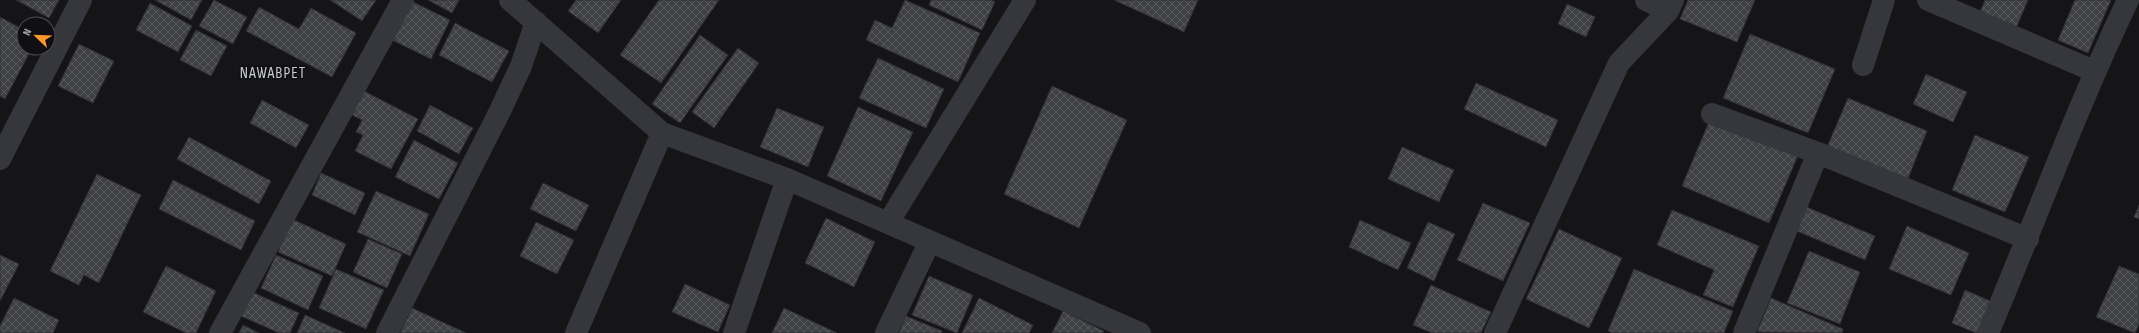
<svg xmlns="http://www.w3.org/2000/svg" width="2139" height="333" viewBox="0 0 2139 333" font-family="'Sofia Sans Condensed',sans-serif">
  <defs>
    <pattern id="building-cross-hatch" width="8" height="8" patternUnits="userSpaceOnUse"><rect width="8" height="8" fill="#3f4044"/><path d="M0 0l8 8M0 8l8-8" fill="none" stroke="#58595d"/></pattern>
  </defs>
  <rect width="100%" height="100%" fill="#151517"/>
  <path fill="url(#building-cross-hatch)" stroke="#2f2f33" d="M16 0H59L49 18Z
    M155 0H202L191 20Z
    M214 0 247 17 233 44 199 26Z
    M330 0H376L362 21Z
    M428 0H459L452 13Z
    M576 0H621L598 33 568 11Z
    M659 0H719L661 83 620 55Z
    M905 0 980 33 958 82 866 40 875 20 892 28Z
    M931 0H991L995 2 982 30 929 5Z
    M1114 0H1198L1184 32Z
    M1688 0H1755L1737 42 1680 19Z
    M1985 0H2028L2016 28 1980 12Z
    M2075 0H2111L2088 53 2058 40Z
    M411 1 450 20 431 59 392 40Z
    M150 3 192 26 178 52 136 30Z
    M1567 4 1595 17 1586 37 1558 24Z
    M259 7 299 29 311 8 356 33 332 77 246 31Z
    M0 17 24 30V48H32L5 99 0 96Z
    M455 23 509 51 492 82 439 55Z
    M196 30 227 46 211 76 180 60Z
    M1750 34 1835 69 1808 133 1723 98Z
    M700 35 728 55 680 123 652 104Z
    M79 44 114 61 93 103 58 86Z
    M738 48 759 63 714 128 692 112Z
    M878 58 944 89 926 128 859 98Z
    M1926 74 1967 92 1953 122 1913 104Z
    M1476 83 1558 120 1546 147 1464 109Z
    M1052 86 1127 120 1079 228 1004 194Z
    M364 91 418 119 391 169 355 151 363 135 356 132 362 120 352 115Z
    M1848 98 1927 131 1907 181 1827 147Z
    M262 100 309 125 296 148 250 123Z
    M430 105 473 128 459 154 417 131Z
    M858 107 913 132 881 201 827 176Z
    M777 108 824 127 808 167 760 147Z
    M1711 117 1799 153 1769 223 1682 186Z
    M1975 135 2029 157 2005 212 1952 190Z
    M189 137 271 181 259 204 177 159Z
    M414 140 458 163 439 199 395 177Z
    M1402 147 1454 170 1439 202 1388 179Z
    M321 173 365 193 355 215 312 195Z
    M97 174 141 195 99 283 84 275 79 285 50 271Z
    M173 180 255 221 241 250 159 209Z
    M543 183 589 205 576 231 530 209Z
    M376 191 429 214 410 256 357 232Z
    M1483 203 1530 223 1503 281 1457 260Z
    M1802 205 1875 236 1865 260 1792 229Z
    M2139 205V219L2134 217Z
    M1672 210 1759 246 1733 307 1703 295 1714 270 1657 245Z
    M826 218 875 242 854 287 805 263Z
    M292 219 346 244 332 276 278 252Z
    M1360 220 1411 243 1398 270 1349 247Z
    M536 222 574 240 557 274 520 256Z
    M1428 222 1455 234 1434 281 1407 268Z
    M1907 226 1969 253 1951 295 1889 269Z
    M1559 229 1622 258 1589 328 1526 299Z
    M368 239 402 254 387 288 353 272Z
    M1809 251 1860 272 1840 324 1787 303Z
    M0 255 19 264 0 301Z
    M276 255 323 276 308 310 261 288Z
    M166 266 216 291 196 333H186L143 312Z
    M2119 266 2139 274V324L2135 333 2096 317Z
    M336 269 384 290 366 329 319 308Z
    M1634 269 1733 311 1724 333H1612L1608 331Z
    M929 276 973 295 957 333 912 315Z
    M685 284 730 305 718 332 672 312Z
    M1431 285 1491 312 1481 333H1432L1413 325Z
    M1965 290 1997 304 1985 333H1976L1952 323Z
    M252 292 299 313 290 333H279L241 316Z
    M14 298 59 320 53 333H0V326Z
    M979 298 1033 325 1029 333H962Z
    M1771 298 1843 329 1842 333 1757 332Z
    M412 308 466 333H400Z
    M784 308 837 333H772Z
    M1063 311 1104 331 1103 333H1052Z
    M305 315 345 333H297Z
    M906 316 942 331 941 333H899Z
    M243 325 259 333H239Z"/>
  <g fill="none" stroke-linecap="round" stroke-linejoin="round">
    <path stroke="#36373c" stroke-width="22" d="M510 0 662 133 787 179 1140 333
      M1646 0 1668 11
      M1928 0 2094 71
      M1863 65 1884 0
      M1712 114 1818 153 2028 239
      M0 159 81 0
      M888 223 1025 0
      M220 333 403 0
      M387 333 500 111 521 66 536 22
      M576 333 662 133
      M734 333 787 179
      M886 333 929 243
      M1495 333 1619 63 1668 11 1673 0
      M1744 333 1818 153
      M1988 333C2035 222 2076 109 2128 0"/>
  </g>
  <g text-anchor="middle" stroke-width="3" stroke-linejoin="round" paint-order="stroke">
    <g font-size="16" letter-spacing="1" fill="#c7ccd3" stroke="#101012">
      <text x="273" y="78">NAWABPET</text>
    </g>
  </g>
  <g transform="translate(36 36) rotate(293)"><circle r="19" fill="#101012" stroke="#4c4f54"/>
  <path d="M0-3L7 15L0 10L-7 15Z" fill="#fa992a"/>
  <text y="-6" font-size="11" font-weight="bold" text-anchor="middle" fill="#a6aeb7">N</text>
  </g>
</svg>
